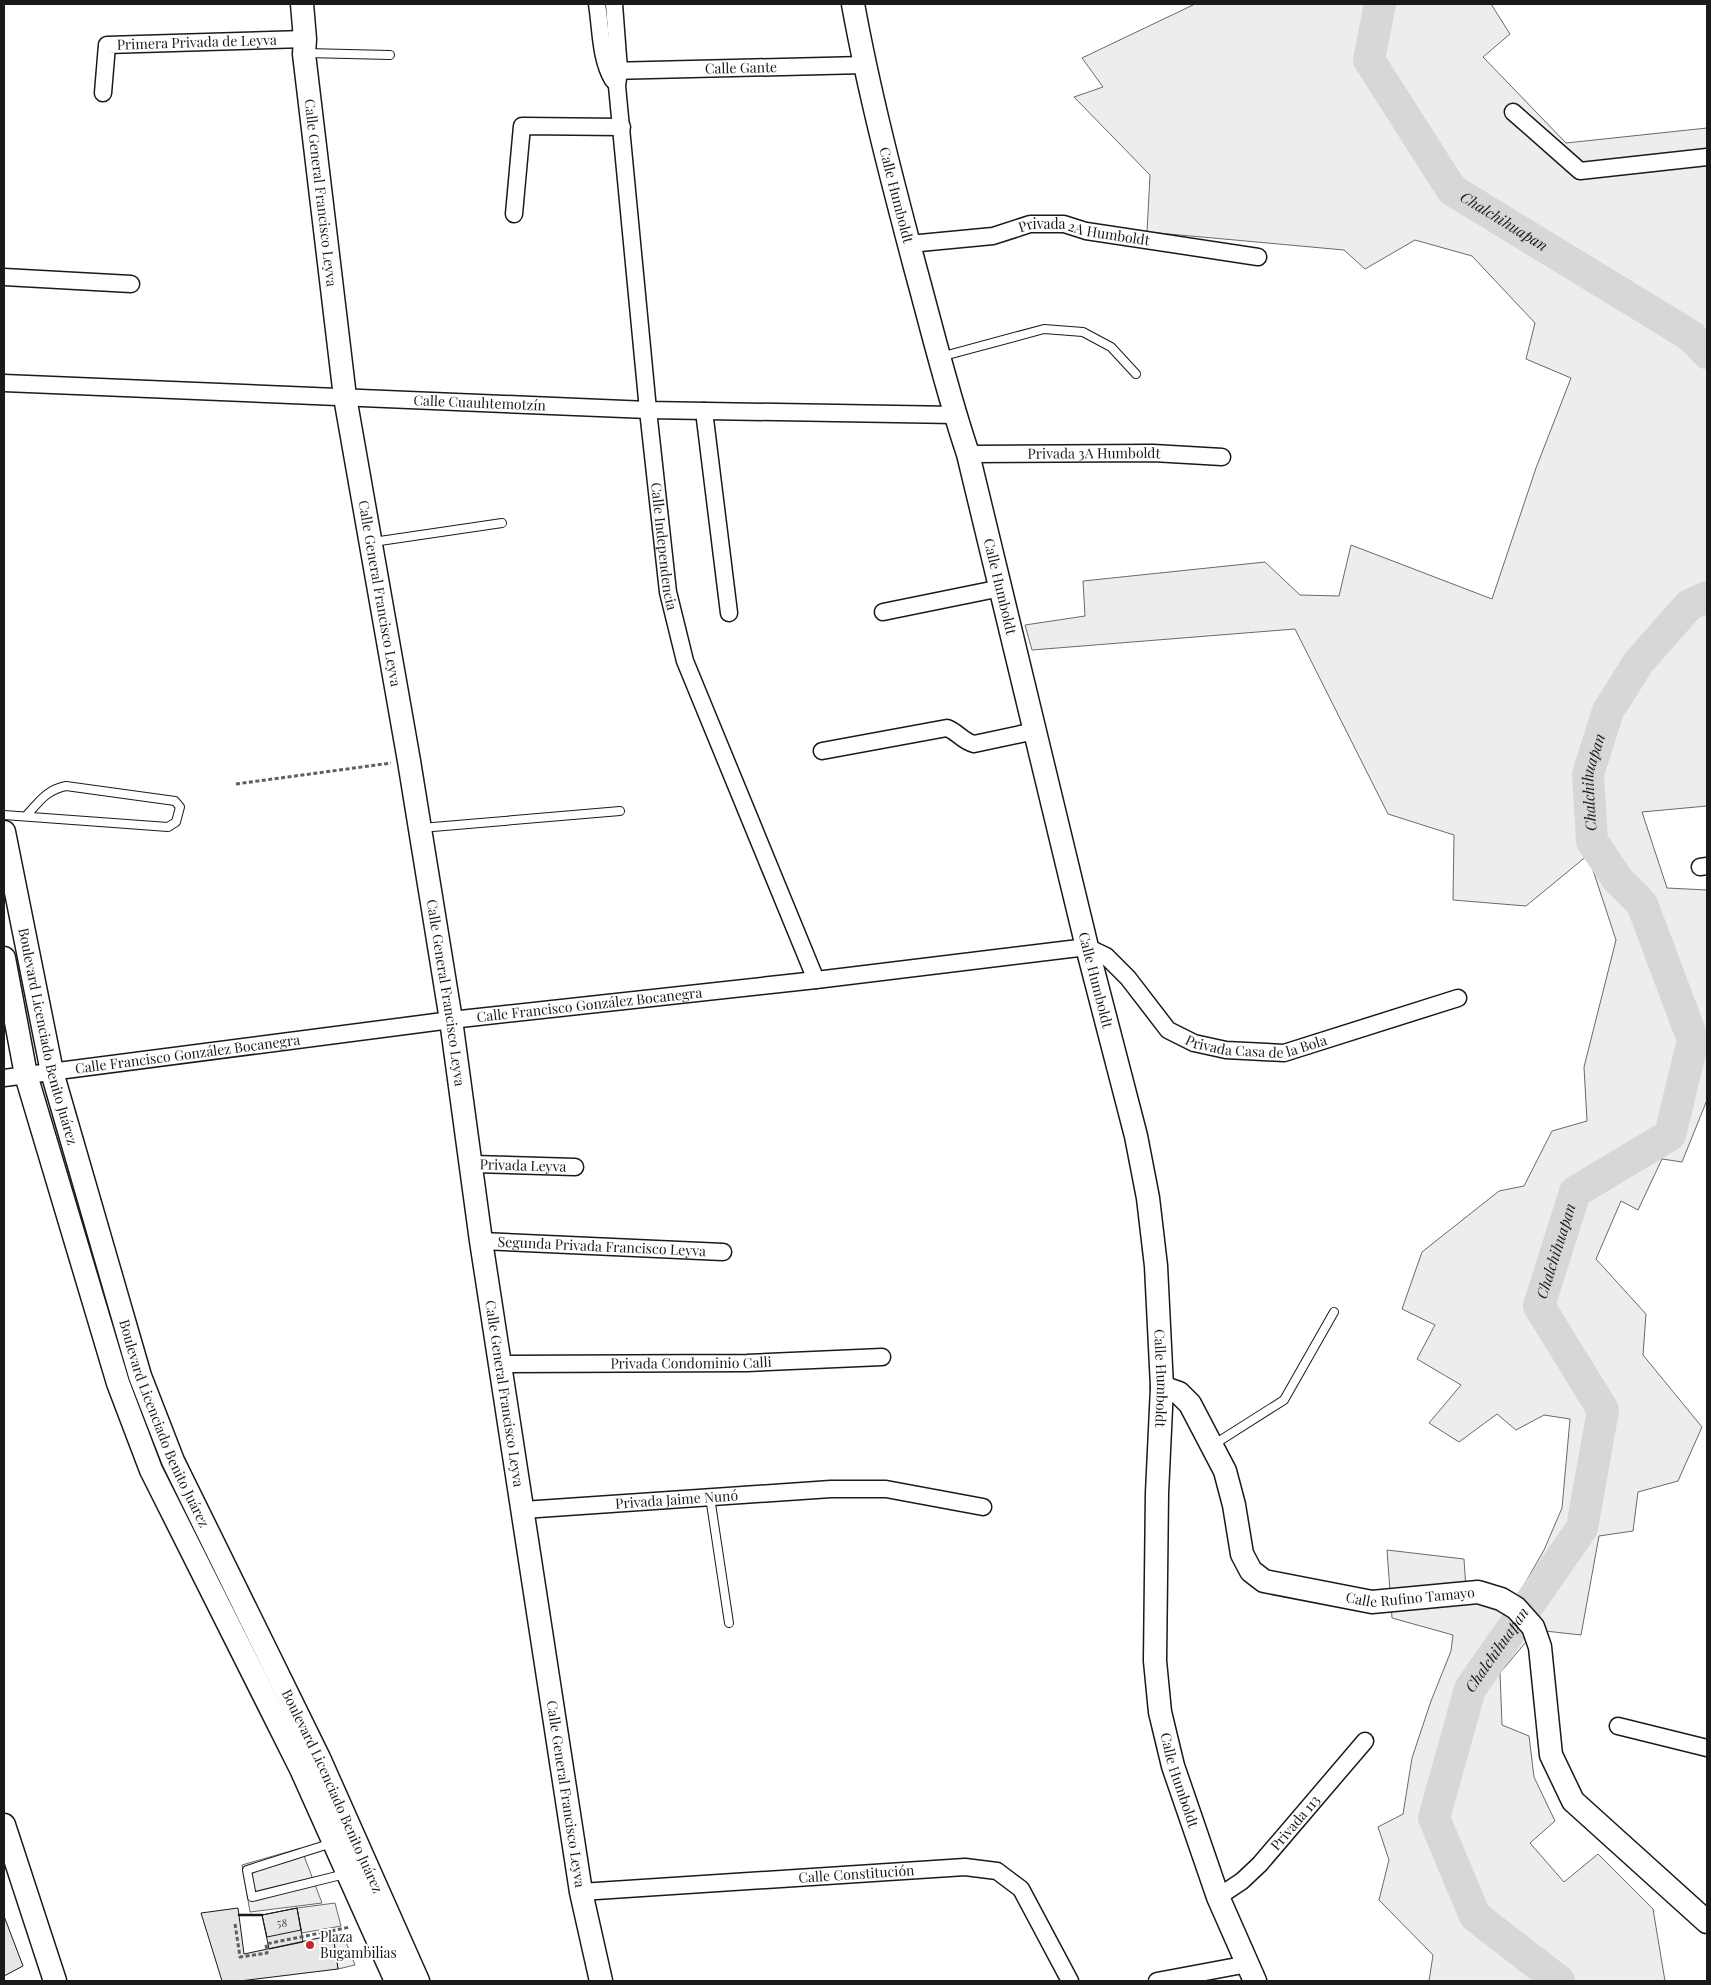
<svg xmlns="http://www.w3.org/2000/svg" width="1711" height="1985" viewBox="0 0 1711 1985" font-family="'Playfair Display',serif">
  <rect width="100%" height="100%" fill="#fff"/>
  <path fill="#ededed" stroke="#6a6a6a" d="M1193 4H1491L1510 34 1483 57 1566 143 1707 128V806L1642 812 1667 888 1707 890V1100L1682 1162 1662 1159 1638 1210 1621 1201 1596 1259 1646 1314 1643 1355 1702 1427 1678 1481 1638 1492 1633 1531 1599 1536 1581 1635 1536 1630 1500 1673 1502 1725 1529 1736 1534 1777 1555 1821 1530 1843 1564 1882 1598 1854 1653 1909 1665 1981H1429L1433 1955 1379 1900 1389 1860 1378 1827 1403 1814 1412 1758 1431 1701 1451 1651 1453 1635 1392 1618 1387 1550 1464 1559 1466 1590 1517 1597 1544 1550 1562 1508 1570 1419 1544 1415 1516 1430 1497 1414 1459 1442 1429 1423 1461 1385 1417 1359 1435 1325 1402 1309 1422 1252 1499 1191 1524 1186 1552 1131 1587 1121 1584 1067 1616 940 1588 855 1526 906 1453 900 1454 835 1388 814 1295 629 1032 650 1025 625 1085 616 1083 581 1265 562 1300 595 1339 596 1351 545 1492 599 1536 468 1571 378 1526 359 1535 323 1472 256 1415 240 1365 269 1344 250 1147 232 1150 175 1074 97 1103 87 1082 58 1193 5Z
    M301 1848 322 1903 250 1912 242 1865Z
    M335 1903 341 1926 302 1933 297 1908Z
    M342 1932 355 1965 338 1969 333 1935Z"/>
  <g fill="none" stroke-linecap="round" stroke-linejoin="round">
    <g stroke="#d7d7d7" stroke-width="32">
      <path id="s1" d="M1380 4 1369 60 1452 190 1691 336 1707 353"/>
      <path id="s2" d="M1559 1981 1475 1916 1434 1818 1470 1689 1582 1528 1603 1410 1539 1306 1575 1192 1670 1135 1693 1040 1642 904 1618 880 1592 841 1588 774 1608 711 1638 663 1689 605 1707 597"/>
    </g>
  </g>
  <path fill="#e6e6e6" stroke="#1a1a1a" d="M238 1908 244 1954 333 1935 338 1969 240 1981H222L201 1913Z
    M297 1908 303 1942 269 1949 262 1915Z
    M297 1908 301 1930 267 1937 262 1915Z
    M4 1916 23 1966 4 1976Z"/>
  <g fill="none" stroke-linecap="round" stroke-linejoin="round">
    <g stroke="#1a1a1a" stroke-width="10">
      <path id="lane" d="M306 53 390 55
        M940 357 1044 329 1083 332 1111 347 1136 374
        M373 542 502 523
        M4 815 168 827 176 822 180 807 175 801 66 786C46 790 39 802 26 816
        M421 828 620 811
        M1213 1445 1284 1400 1334 1312
        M710 1497 729 1623
        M332 1843 247 1870 252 1897 345 1874"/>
    </g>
    <g stroke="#1a1a1a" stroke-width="19">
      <g id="street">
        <path d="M597 4C601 28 600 59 613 80"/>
        <path id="s3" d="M614 4 619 70 617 86 648 410 668 592 685 661 816 980"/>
        <path id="s4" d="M609 71 864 65"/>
        <path id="s5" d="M103 93 107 45 305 39"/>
        <path d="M1513 112 1580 171 1707 157"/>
        <path d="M514 214 522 126 622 127"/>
        <path id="s6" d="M909 244 993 236 1030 224H1064L1086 231 1258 257"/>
        <path d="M4 277 131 284"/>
        <path id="s7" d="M4 383 648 410 955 415"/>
        <path d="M704 411 729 613"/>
        <path id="s8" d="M968 454 1153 453 1222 457"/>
        <path d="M883 612 1001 588"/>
        <path d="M822 751 947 728C958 732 962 741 974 744L1035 731"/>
        <path d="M1700 867 1707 866"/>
        <path id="s9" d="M4 1078 451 1020 816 980 1087 947 1106 956 1128 978 1168 1030 1194 1043 1226 1050 1284 1053 1458 998"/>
        <path id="s10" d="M472 1164 575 1167"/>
        <path id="s11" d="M481 1241 723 1252"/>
        <path id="s12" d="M500 1364 747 1363 882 1357"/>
        <path id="s13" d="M523 1510 831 1489H886L983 1507"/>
        <path d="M1618 1726 1707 1748"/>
        <path id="s14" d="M581 1892 965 1867 997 1871 1021 1889 1070 1981"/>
        <path id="s15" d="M1218 1897 1242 1881 1260 1864 1365 1741"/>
        <path d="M1157 1981 1248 1964"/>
      </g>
    </g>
    <g stroke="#1a1a1a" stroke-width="25">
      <g id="secondary">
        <path id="s16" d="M302 4 305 39 304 54 345 397 409 761 451 1020 481 1241 581 1892 601 1981"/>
        <path id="s17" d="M853 4C869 92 892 180 915 267 932 329 947 392 968 454L1087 947 1136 1136 1148 1198 1156 1266 1162 1387 1157 1493 1155 1661 1160 1712 1173 1766 1218 1897 1255 1981"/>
        <path id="s18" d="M4 832 52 1072 140 1376 173 1461 319 1758 418 1981"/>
        <path d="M4 958 26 1075 118 1383 151 1470 301 1769 396 1981"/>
        <path id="s19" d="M1162 1387 1179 1393 1190 1404 1225 1471 1234 1505 1242 1554 1251 1571 1264 1581 1372 1602 1478 1592 1501 1599 1516 1608 1533 1627 1540 1647 1551 1755 1573 1801 1707 1922"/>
        <path d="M4 1825 55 1981"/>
      </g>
    </g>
    <path stroke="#5f5f5f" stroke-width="3" stroke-dasharray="4 2.5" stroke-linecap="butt" d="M236 784 391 763
      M235 1924 240 1957 267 1953 266 1944 350 1927"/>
    <use href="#lane" stroke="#fff" stroke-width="8"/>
    <use href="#street" stroke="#fff" stroke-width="16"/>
    <use href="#secondary" stroke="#fff" stroke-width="22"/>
    <path stroke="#1a1a1a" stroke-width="2.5" d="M239 1915H262"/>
  </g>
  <circle fill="#c62828" stroke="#fff" stroke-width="2" cx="310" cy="1945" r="5"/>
  <g text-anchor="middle" stroke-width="4" stroke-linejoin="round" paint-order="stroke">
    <g font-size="11" fill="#4d4d4d">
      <text x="282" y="1927">58</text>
    </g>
    <g font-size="14" fill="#1a1a1a" stroke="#fff">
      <text dy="5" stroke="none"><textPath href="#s5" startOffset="138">Primera Privada de Leyva</textPath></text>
      <text dy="5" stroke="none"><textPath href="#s4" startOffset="132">Calle Gante</textPath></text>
      <text dy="5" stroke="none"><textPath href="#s16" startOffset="190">Calle General Francisco Leyva</textPath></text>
      <text dy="5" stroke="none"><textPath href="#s17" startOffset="196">Calle Humboldt</textPath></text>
      <text dy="5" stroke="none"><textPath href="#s6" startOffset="178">Privada 2A Humboldt</textPath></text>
      <text dy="5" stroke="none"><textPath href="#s7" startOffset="476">Calle Cuauhtemotzín</textPath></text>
      <text dy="5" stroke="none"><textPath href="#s8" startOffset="126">Privada 3A Humboldt</textPath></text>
      <text dy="5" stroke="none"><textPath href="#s3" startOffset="545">Calle Independencia</textPath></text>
      <text dy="5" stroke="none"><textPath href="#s17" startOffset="601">Calle Humboldt</textPath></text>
      <text dy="5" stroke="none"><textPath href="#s16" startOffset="595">Calle General Francisco Leyva</textPath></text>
      <text dy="5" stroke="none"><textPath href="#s17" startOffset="1006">Calle Humboldt</textPath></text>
      <text dy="5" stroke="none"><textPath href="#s16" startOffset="1000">Calle General Francisco Leyva</textPath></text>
      <text dy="5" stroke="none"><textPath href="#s9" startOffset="590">Calle Francisco González Bocanegra</textPath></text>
      <text dy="5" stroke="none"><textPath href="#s18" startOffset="209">Boulevard Licenciado Benito Juárez</textPath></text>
      <text dy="5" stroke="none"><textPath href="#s9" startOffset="1301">Privada Casa de la Bola</textPath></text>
      <text dy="5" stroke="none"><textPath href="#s9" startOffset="185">Calle Francisco González Bocanegra</textPath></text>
      <text dy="5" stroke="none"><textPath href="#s10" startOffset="51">Privada Leyva</textPath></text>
      <text dy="5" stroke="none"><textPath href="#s11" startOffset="121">Segunda Privada Francisco Leyva</textPath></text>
      <text dy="5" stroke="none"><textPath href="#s12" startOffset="191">Privada Condominio Calli</textPath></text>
      <text dy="5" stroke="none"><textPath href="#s17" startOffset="1411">Calle Humboldt</textPath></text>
      <text dy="5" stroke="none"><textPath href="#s16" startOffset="1405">Calle General Francisco Leyva</textPath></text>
      <text dy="5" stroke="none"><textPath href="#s18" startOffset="614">Boulevard Licenciado Benito Juárez</textPath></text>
      <text dy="5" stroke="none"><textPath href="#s13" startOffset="154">Privada Jaime Nunó</textPath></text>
      <text dy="5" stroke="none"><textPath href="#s19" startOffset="378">Calle Rufino Tamayo</textPath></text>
      <text dy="5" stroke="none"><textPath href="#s17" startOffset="1816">Calle Humboldt</textPath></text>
      <text dy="5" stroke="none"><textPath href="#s18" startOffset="1019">Boulevard Licenciado Benito Juárez</textPath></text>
      <text dy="5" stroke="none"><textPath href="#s16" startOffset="1810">Calle General Francisco Leyva</textPath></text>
      <text dy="5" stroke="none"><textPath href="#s15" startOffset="108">Privada 113</textPath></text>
      <text dy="5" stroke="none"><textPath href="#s14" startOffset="276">Calle Constitución</textPath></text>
    </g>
    <g font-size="14" fill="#1a1a1a" stroke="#fff" text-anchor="start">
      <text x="320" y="1942">Plaza<tspan x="320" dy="16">Bugambilias</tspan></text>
    </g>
    <g font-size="15" font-style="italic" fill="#1a1a1a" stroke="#fff">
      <text dy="5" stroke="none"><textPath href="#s1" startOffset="272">Chalchihuapan</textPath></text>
      <text dy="5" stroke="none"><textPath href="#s2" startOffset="1398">Chalchihuapan</textPath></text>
      <text dy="5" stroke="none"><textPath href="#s2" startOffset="842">Chalchihuapan</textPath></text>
      <text dy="5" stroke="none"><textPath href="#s2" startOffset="394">Chalchihuapan</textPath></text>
    </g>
  </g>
  <rect width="1711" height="1985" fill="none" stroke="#1a1a1a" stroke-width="10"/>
</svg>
